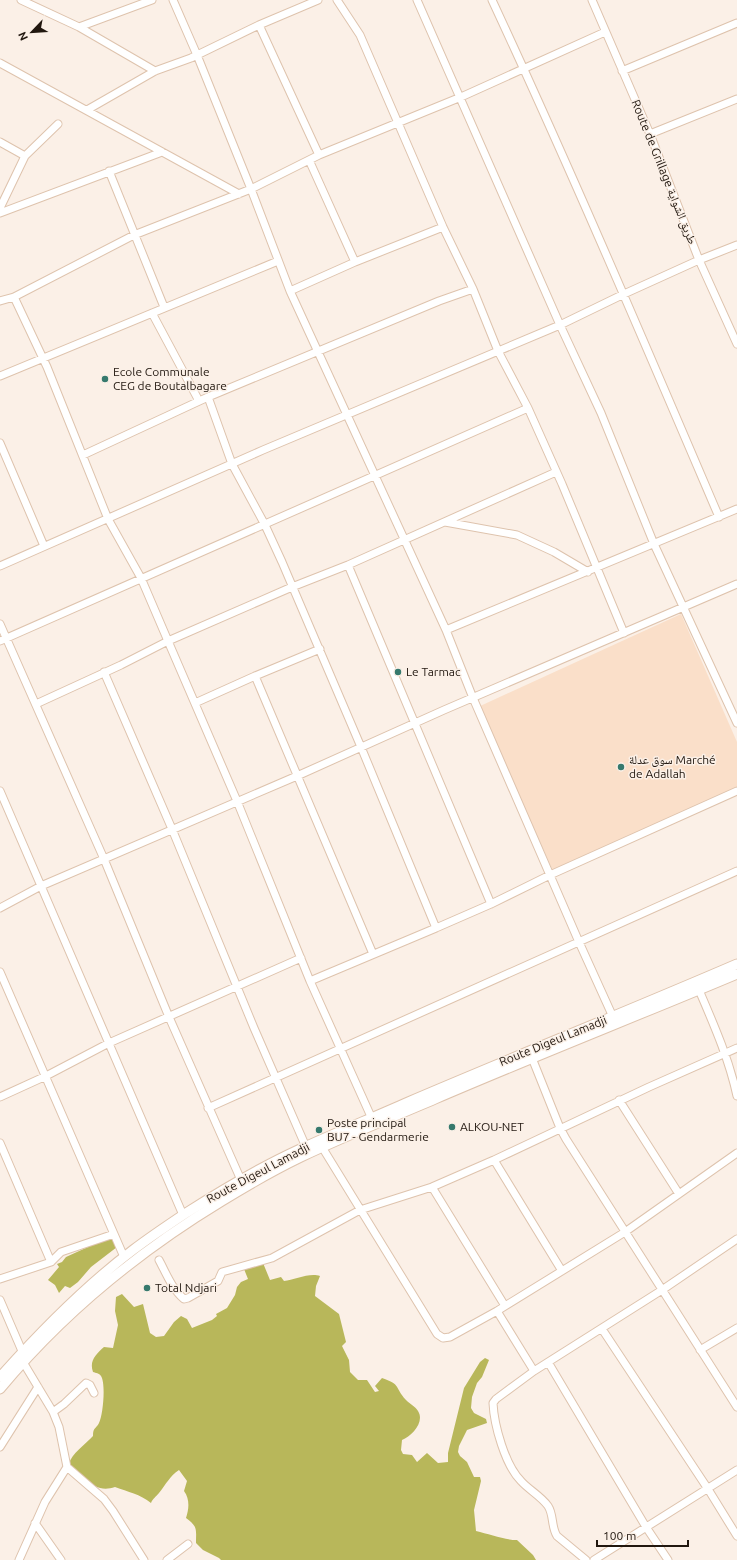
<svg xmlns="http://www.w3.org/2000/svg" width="737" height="1560" viewBox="0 0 737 1560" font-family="Ubuntu,'Noto Naskh Arabic',sans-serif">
  <rect width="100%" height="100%" fill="#fbf0e7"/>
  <path fill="#fadfc9" d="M681 614 737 742V792L554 873 478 707Z"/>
  <path fill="#b8b75a" d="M112 1236 117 1247 91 1267 78 1282 70 1288 65 1286 59 1293 55 1285 48 1280 59 1267 57 1264 62 1262 66 1257Z
    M263 1263 270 1280 281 1277 284 1281C294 1280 310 1272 320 1276L316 1286 315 1296 339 1314 346 1342 342 1346 349 1360 350 1372 358 1380H367L375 1392 379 1391 375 1386 382 1378C402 1385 394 1387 406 1400 410 1404 415 1406 418 1411 425 1422 412 1436 402 1440L401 1450 403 1454 412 1455 417 1462 427 1453 438 1463 448 1462V1453L464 1388 480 1362 485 1358 489 1360 482 1377 477 1383 472 1397 471 1408 474 1413 486 1419 487 1423 467 1430 459 1446 458 1452 460 1456 467 1462 474 1477H480L481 1481 474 1510 476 1531C489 1534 505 1540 517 1540L533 1555 536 1560H221L219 1558 203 1550 196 1543C196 1529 198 1527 186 1518 189 1509 190 1499 184 1491L187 1481 179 1470C170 1476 166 1484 159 1493 156 1497 153 1498 151 1503 140 1494 128 1492 115 1487 94 1494 84 1477 69 1464 71 1454 86 1444 93 1436 93 1427 96 1429 99 1423 103 1415 106 1384 101 1376 99 1373 96 1373 93 1372 89 1361 96 1354 104 1347L113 1348 118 1325 115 1311 116 1297 122 1294 134 1307 143 1304 150 1333 156 1337 164 1336 174 1322 181 1316 187 1319 192 1328 212 1320 217 1316 216 1314 227 1308 235 1295 237 1287 241 1282 248 1279 244 1269Z"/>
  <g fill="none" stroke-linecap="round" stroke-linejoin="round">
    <g stroke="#dec3ad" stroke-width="9">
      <path id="minor" d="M21 0 79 27 155 71
        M173 0 197 55 251 189 290 291 446 630 473 698 579 942 613 1017
        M337 0 360 35 443 227 473 289 498 351 528 408 562 484 624 633
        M417 0 560 325 601 413 654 544 737 723
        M492 0C571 170 645 344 719 517
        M592 0 650 134 699 260 737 344
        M259 25 319 155
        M79 27 152 0
        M0 63 239 194
        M622 71 737 23
        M87 110 155 71 191 58 259 25 318 0
        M650 134 737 99
        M0 142 25 156
        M309 160 355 262
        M109 171 164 307
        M0 208 25 156 58 124
        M0 213 162 152
        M290 291 355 262 443 227
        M14 297 47 367 108 519 141 578 168 641 237 801 310 981 373 1121
        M0 301 14 297 134 235 251 189 319 155 461 97 605 32
        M152 313 199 401
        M0 376 278 261
        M208 397 232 464 265 525 282 562 361 747 436 928 310 981
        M0 443 44 546
        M83 455 208 397 439 301 473 289
        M445 522 517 535 554 552 588 572
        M348 565 491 904
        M0 566 263 450 560 325 624 294 699 260 737 245
        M0 624 104 859 169 1017 241 1180
        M446 630 737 509
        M0 641 528 408
        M104 672 172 829 254 1028 306 1147
        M255 676 320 649
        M195 703 255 676 373 954
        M36 704 121 665 168 641 292 587 348 565 556 472
        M0 791 183 1215
        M0 908 41 886 297 776 444 710 737 584
        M436 928 491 904 550 875 737 791
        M0 972 114 1234
        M699 990C714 1025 729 1059 737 1096
        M532 1058 560 1128 566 1139 737 1407
        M0 1097 46 1076 109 1043 301 958
        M619 1100 679 1194
        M208 1108 737 871
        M0 1143 51 1262
        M322 1147 437 1334 443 1338 450 1337 497 1311 625 1232 737 1153
        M494 1160 562 1271
        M432 1187 505 1306
        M159 1260C166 1273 172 1289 184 1299L188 1298 218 1281 222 1272 272 1258 360 1210 432 1187 494 1160 649 1087 737 1048
        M0 1279 51 1262 61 1252 114 1234 124 1257
        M0 1300 22 1351
        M497 1311 534 1371
        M602 1329 708 1489 737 1536
        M700 1350 737 1328
        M23 1362 53 1412 59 1427 67 1467 104 1499 113 1511 144 1560
        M548 1362 646 1527 668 1560
        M53 1412 64 1404 86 1383 90 1385 94 1393
        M0 1447 38 1387
        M35 1523 61 1560
        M19 1560 45 1502 67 1467
        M167 1560 188 1544
        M586 1560 557 1536C551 1527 554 1515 548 1506 541 1496 529 1490 521 1481 505 1465 494 1425 493 1403L496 1399 534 1371 662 1290 737 1239
        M594 1560 737 1470"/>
    </g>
    <g stroke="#dec3ad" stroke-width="11">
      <path id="major" d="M0 1377C41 1331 84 1287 133 1250 150 1237 168 1225 186 1213 222 1190 259 1168 298 1150 335 1133 372 1118 408 1102 518 1055 628 1011 737 964
        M0 1389C63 1313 138 1252 222 1201 248 1185 274 1170 301 1157 345 1136 391 1118 435 1099 535 1056 637 1016 737 974"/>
    </g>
    <use href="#minor" stroke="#fff" stroke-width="7"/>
    <use href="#major" stroke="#fff" stroke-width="9"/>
  </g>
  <g fill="#36796d" stroke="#fbf0e7" stroke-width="1.5">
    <circle cx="105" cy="379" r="4"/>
    <circle cx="398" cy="672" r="4"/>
    <circle cx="621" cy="767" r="4"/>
    <circle cx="452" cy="1127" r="4"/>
    <circle cx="319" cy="1130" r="4"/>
    <circle cx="147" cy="1288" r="4"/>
  </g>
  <g text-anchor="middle" stroke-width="3" stroke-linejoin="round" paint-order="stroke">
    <g font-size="12" fill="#21170f" stroke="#fbf0e7">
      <text transform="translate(664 172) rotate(68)" y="4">Route de Grillage طريق الشواية</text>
      <text transform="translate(553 1041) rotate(-22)" y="4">Route Digeul Lamadji</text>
      <text transform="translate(258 1173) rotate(-28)" y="4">Route Digeul Lamadji</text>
    </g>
    <g font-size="12" fill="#21170f" stroke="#fbf0e7" text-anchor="start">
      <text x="113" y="376">Ecole Communale<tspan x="113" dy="14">CEG de Boutalbagare</tspan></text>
      <text x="406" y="676">Le Tarmac</text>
      <text x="629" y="764">سوق عدلة Marché<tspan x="629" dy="14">de Adallah</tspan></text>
      <text x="327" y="1127">Poste principal<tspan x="327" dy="14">BU7 - Gendarmerie</tspan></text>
      <text x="460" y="1131">ALKOU-NET</text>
      <text x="155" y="1292">Total Ndjari</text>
    </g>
  </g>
  <g transform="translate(32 32) rotate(245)" stroke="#fbf0e7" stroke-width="3" paint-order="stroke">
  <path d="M0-3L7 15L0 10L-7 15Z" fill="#21170f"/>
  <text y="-6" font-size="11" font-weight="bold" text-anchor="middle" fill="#21170f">N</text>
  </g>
  <path d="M597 1540v6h91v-6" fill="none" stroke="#21170f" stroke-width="2"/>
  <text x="603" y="1540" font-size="12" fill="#21170f" stroke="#fbf0e7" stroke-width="3" paint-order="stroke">100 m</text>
</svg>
